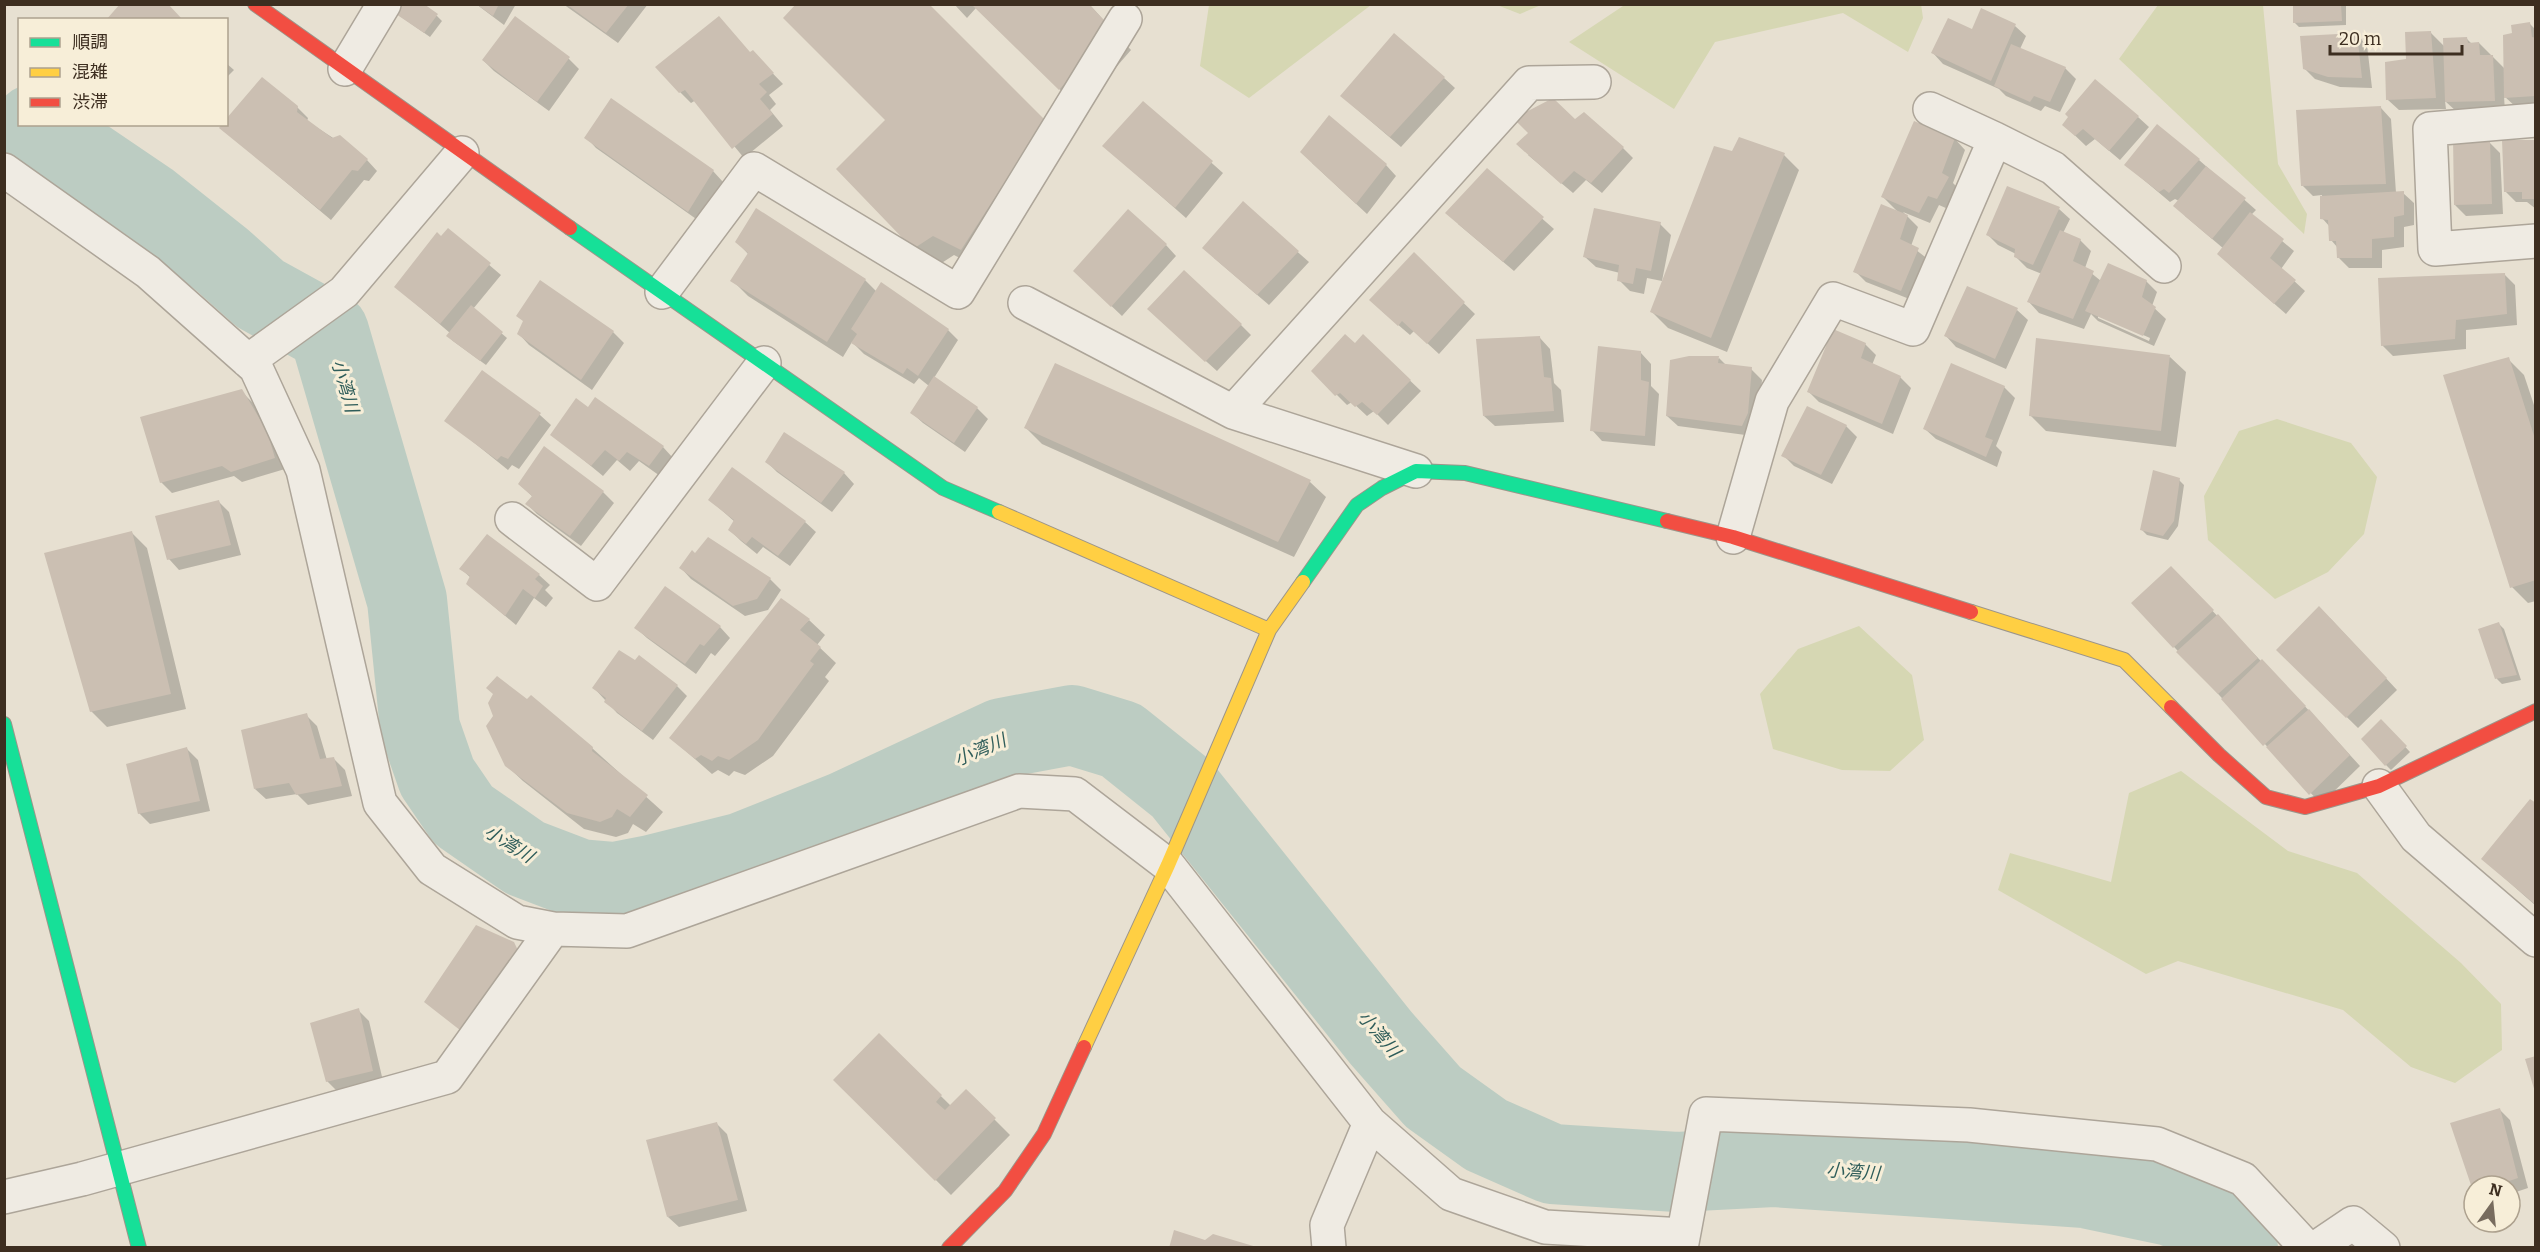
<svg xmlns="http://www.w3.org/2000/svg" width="2540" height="1252" viewBox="0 0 2540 1252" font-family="Bitter,'Noto Sans JP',serif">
  <rect width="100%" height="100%" fill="#e7e0d1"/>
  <path fill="#d6d7b3" d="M1626 4H1921L1923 18 1908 52 1843 13 1715 42 1674 109 1569 42Z
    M1209 5V4L1371 5 1249 98 1200 66Z
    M1497 5H1541L1520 14Z
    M2158 5H2263L2278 164 2307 214 2304 234 2119 59Z
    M2277 419 2351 443 2377 477 2364 534 2328 572 2275 599 2208 540 2204 496 2239 431Z
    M1859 626 1912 675 1924 740 1890 771 1842 770 1773 749 1760 694 1798 649Z
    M2181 771 2288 851 2357 873 2461 963 2501 1004 2502 1050 2455 1083 2411 1067 2343 1010 2178 961 2146 974 1998 890 2010 853 2111 882 2129 793Z"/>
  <path fill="#0003" fill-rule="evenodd" d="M476 4H516L504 25Z
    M563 4H648L618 43Z
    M954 4H1089L1131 50 1080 109 976 8 967 18Z
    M2294 4H2346V25L2299 27 2294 22Z
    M400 16H437L442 21 430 37Z
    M2530 24 2536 30V106L2517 108 2504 96 2505 112H2457L2445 101 2446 109 2399 110 2388 100 2408 61 2431 33 2444 46 2467 39 2472 44 2479 43 2505 69 2514 34Z
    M2015 26 2026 36 2020 49 2065 68 2076 79 2060 112 2045 106 2041 111 2006 96 1999 89 1943 64 1933 53 1972 31Z
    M2357 34 2367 45 2372 88 2340 87 2315 79 2304 68Z
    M752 52 783 84 769 95 776 104 770 110 783 126 744 158 696 100 691 103 680 92Z
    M569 59 579 69 549 111 494 71 483 60Z
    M226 63 234 70 226 78Z
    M1444 78 1455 88 1401 147 1353 106Z
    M1144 103 1223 173 1186 218 1104 146Z
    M297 107 308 118 307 121 367 160 377 171 369 181 364 180 331 220 221 128Z
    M2381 108 2391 119 2396 193H2403L2414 203V225L2404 227V247L2382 250V268H2349L2339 258 2338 248 2331 240 2330 227 2322 218V195L2313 196 2302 185Z
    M2138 117 2149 127 2120 160 2095 139 2086 146 2064 125Z
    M1575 120 1623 148 1633 158 1602 193 1586 180 1573 193 1528 155Z
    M586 137 713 171 723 182 699 221 596 148Z
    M1955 139 1965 150 1953 183 1959 189 1948 209 1939 205 1930 223 1903 212 1918 227 1911 246 1929 260 1912 300 1866 282 1855 271 1898 212 1883 197Z
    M1064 141 981 269 954 255 934 268 838 169Z
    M2536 141V209L2527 202H2516L2505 191Z
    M2489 142 2500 153 2503 214 2466 216 2455 205Z
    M1733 153 1784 155 1799 170 1727 352 1668 328 1652 312Z
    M2199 160 2256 210 2251 215 2294 251 2281 269 2305 291 2286 314 2230 265 2224 249 2185 216 2179 201 2175 199 2170 202 2126 165Z
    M1312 163 1386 165 1396 176 1367 214Z
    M1488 171 1554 229 1514 271 1458 224Z
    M1243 204 1309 262 1269 305 1214 258Z
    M2059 209 2070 219 2063 233 2080 240 2091 251 2085 268 2101 281H2146L2157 292 2152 306 2166 319 2154 346 2098 321 2091 314 2084 329 2039 313 2029 302 2042 274 2027 268 2016 257V254L1998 245 1987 234ZM2098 315 2150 338 2149 341 2098 318Z
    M757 210 865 280 876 291 948 330 958 340 934 378 977 408 988 419 965 452 923 423 912 413 929 386 919 378 914 384 864 354 852 342 843 357 748 296 732 280 749 255 737 242Z
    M1660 224 1671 235 1662 281 1647 278 1644 294 1630 291 1619 280 1620 273 1596 267 1585 257Z
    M448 230 501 275 473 309 507 338 486 365 453 341 448 336 450 333 396 287Z
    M1166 245 1176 256 1122 316 1085 281Z
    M1414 255 1475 314 1439 354 1414 331 1410 335 1382 311Z
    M2504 274 2515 285 2517 325 2466 330V349L2393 356 2382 345Z
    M2017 310 2028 320 2006 369 1956 347 1946 336Z
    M1160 320 1241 325 1251 335 1217 371Z
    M613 332 624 343 592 390 529 345 519 334Z
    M1363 336 1421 391 1388 425 1374 411 1367 416 1352 402 1347 405 1313 371 1355 346Z
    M1540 338 1550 349 1554 383 1561 390 1564 422 1495 426 1484 416Z
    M1865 344 1876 355 1872 365 1900 377 1911 388 1893 434 1819 402 1809 392Z
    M1641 353 1651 364V386L1659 394 1655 446 1602 441 1592 430Z
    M2170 357 2186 372 2176 447 2046 431 2030 415Z
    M1719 358 1726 365 1751 369 1762 380 1758 424 1753 436 1678 426 1667 416Z
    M2508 359 2524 375 2536 411V601L2528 603 2512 587Z
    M483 372 540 415 551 425 519 469 512 465 508 470 446 420Z
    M2004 387 2015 398 1996 446 2002 452 1997 467 1936 439 1925 429Z
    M241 391 252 402 277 443 285 469 242 482 234 476 172 493 161 482Z
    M588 409 663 447 673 458 660 476 639 461 630 471 617 460 603 476 552 434Z
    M1846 426 1857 437 1832 484 1794 466 1783 455Z
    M1026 428 1310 482 1326 497 1294 557 1042 444Z
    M767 462 844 473 854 484 832 512 777 472Z
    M732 469 805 522 816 532 790 566 763 547 757 554 741 541 730 530 735 522 710 500Z
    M2179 480 2184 485 2178 526 2168 540 2147 535 2142 530Z
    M519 484 603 492 614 503 581 546 537 514 527 504 533 497Z
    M218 501 229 512 241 555 179 570 169 559Z
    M132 533 147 548 186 709 107 727 91 711Z
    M681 568 770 579 781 590 768 610 745 616 691 579Z
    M2171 568 2320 722 2360 766 2321 804 2133 603Z
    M461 569 539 575 550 585 545 590 553 598 546 607 534 598 516 625 467 584 471 578Z
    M2330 618 2397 690 2358 728 2278 650Z
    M809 620 825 635 817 645 836 663 825 677 829 681 773 756 745 775 734 771 729 776 718 770 712 774 671 738Z
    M2499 624 2504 629 2521 680 2502 684 2497 679Z
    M720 627 730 638 715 656 711 653 696 674 647 638 636 628Z
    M677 686 687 696 653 740 617 713 594 688Z
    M495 694 592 748 663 812 646 832 633 824 628 833 616 837 584 829 523 781 506 765 495 716Z
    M306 715 317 726 327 760 334 759 345 770 352 796 308 805 297 794 266 799 255 789Z
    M2381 721 2410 752 2391 770 2386 765Z
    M187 749 198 760 210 811 150 824 139 813Z
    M2536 805V906L2483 859Z
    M358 1010 369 1021 383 1081 338 1092 327 1081Z
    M879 1035 951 1106 966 1091 1010 1135 951 1195 835 1080Z
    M2499 1109 2510 1120 2528 1188 2510 1194V1186H2474V1191L2452 1124Z
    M716 1123 727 1134 747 1211 679 1227 668 1217Z"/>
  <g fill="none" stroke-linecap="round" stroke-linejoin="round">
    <path stroke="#bcccc2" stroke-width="80" d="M34 124 149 202 222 260 260 294 329 332 407 600 420 728 437 777 463 815 525 858 580 879 615 882 651 875 743 852 843 812 1002 738 1072 725 1121 740 1181 788 1381 1038 1433 1097 1486 1135 1552 1164 1677 1172 1773 1167 2085 1188 2171 1206 2216 1224 2238 1248"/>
  </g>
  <path fill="#cbbfb2" d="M120 4H168L183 20H106Z
    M398 4H424L438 14 424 33 393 12Z
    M476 4H499L493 16Z
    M566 4H629L606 33Z
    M796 4H929L1045 120 961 250 933 236 913 249 836 169 885 120 783 18Z
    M971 4H1089L1112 29 1059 90Z
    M2293 4H2341L2342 21 2293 23Z
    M1981 8 2016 24 1991 81 1931 53 1948 18 1972 29Z
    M515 16 570 57 537 102 482 60Z
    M719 16 750 52 753 50 774 73 759 84 767 92 760 99 773 114 732 149 685 90 679 93 655 67Z
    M2530 22 2532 37 2536 38V96L2504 98 2503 35 2512 33 2511 25Z
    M2431 31 2436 98 2386 100 2385 62 2406 59 2405 32Z
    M1394 33 1445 77 1390 137 1340 96Z
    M2357 33 2362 78 2328 77 2303 69 2300 36Z
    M2467 37 2468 43 2479 42 2480 55H2493L2495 101 2445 102 2443 38Z
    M2011 44 2066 67 2050 102 2034 96 2030 102 1994 86Z
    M262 77 298 106 297 112 332 138 340 135 368 159 358 171 352 170 320 210 219 128 222 124H226V119Z
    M2095 79 2139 116 2109 151 2083 129 2075 136 2062 125 2068 117 2065 114Z
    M611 98 714 170 688 212 584 138Z
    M1553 98 1575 119 1584 112 1624 147 1591 183 1574 171 1561 184 1516 144 1528 133 1517 122 1526 112Z
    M1143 101 1213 161 1175 208 1102 146Z
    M2381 106 2386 184 2301 186 2296 110Z
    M1329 115 1387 164 1356 204 1300 152Z
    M1914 121 1955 138 1942 173 1949 177 1937 199 1928 196 1919 213 1881 197Z
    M2157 124 2200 159 2169 193 2164 189 2159 192 2124 165Z
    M2453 136 2490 141 2492 204 2454 205Z
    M1739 137 1785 153 1711 338 1650 312 1714 146 1732 151Z
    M2502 140H2536V199H2522V192H2504Z
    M2206 166 2246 198 2212 239 2173 206Z
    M1487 168 1544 217 1503 262 1445 213Z
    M2007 186 2060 207 2033 265 2014 257 2015 249 1986 235Z
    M2404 191V215L2394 217V237L2372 239V258H2337L2336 241H2329L2328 220 2320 219V196Z
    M1243 201 1299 251 1257 295 1202 248Z
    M1881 204 1908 215 1900 239 1919 248 1901 291 1853 272Z
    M756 208 866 279 827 342 730 281 748 253 735 242Z
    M1594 208 1661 222 1651 271 1636 268 1633 284 1617 281 1619 265 1583 257Z
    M1128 209 1167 244 1111 307 1073 271Z
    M2250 212 2284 239 2270 258 2296 280 2274 304 2217 254Z
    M448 228 491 263 440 324 394 287 437 232 441 236Z
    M2060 230 2081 239 2073 261 2094 271 2073 319 2027 302Z
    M1414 252 1465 302 1427 344 1402 321 1398 326 1369 300Z
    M2108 263 2147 280 2142 297 2156 307 2143 336 2085 311Z
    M1184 270 1242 324 1205 362 1147 309Z
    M2505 273 2507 314 2456 320 2455 339 2381 346 2378 278Z
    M540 280 614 331 581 380 517 334 523 321 516 316Z
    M881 282 949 329 918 376 907 368 903 374 851 343 857 334 851 329Z
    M1967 286 2018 308 1995 359 1944 336Z
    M471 305 503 332 480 361 446 336Z
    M1833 329 1866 343 1861 358 1901 376 1882 424 1807 392Z
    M1345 334 1355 343 1363 334 1411 380 1377 415 1362 402 1355 407 1340 393 1335 396 1311 371Z
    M1540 336 1544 377 1551 378 1554 411 1483 416 1476 339Z
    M2036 338 2170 355 2161 431 2029 416Z
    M1598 346 1641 351V380L1649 382 1645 436 1590 431Z
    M1689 356H1719L1718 363 1752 367 1748 413 1742 426 1666 416 1670 360Z
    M2509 357 2536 442V580L2510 588 2443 375Z
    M1055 363 1311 480 1278 542 1024 428Z
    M1951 363 2005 386 1985 437 1993 440 1986 457 1923 429Z
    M482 370 541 413 508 459 501 456 497 460 444 421Z
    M934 376 978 407 954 443 910 413Z
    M242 389 267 431 275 458 231 472 222 466 160 483 140 417Z
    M595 397 664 446 649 466 627 452 619 461 605 450 591 466 550 435 576 398 588 407Z
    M1807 406 1847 425 1821 475 1781 456Z
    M784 432 845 472 821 503 765 462Z
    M544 446 604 491 570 536 525 504 532 496 518 484Z
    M732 467 806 521 778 556 752 537 746 544 728 530 734 520 708 500Z
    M2153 470 2180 478 2174 521 2163 536 2140 530Z
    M219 500 231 545 167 560 155 516Z
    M132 531 171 694 90 712 44 553Z
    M487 534 540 574 535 579 543 586 535 598 523 589 505 616 466 584 470 576 459 569Z
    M708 537 771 578 757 599 733 606 679 568 692 550 695 553Z
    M2171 566 2214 610 2173 648 2131 603Z
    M665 586 721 626 704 646 700 644 685 664 634 628Z
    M781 598 810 619 800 630 821 647 810 661 814 664 758 740 729 760 718 756 712 761 701 755 695 759 669 738Z
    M2319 606 2387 678 2346 718 2276 650Z
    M2218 614 2258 658 2218 694 2176 652Z
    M2499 622 2517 675 2495 679 2478 629Z
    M619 650 635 660 639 655 678 685 642 731 604 702 606 698 592 688Z
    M2262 659 2306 706 2263 746 2221 699Z
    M497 676 527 699 531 695 593 747 592 751 648 795 630 817 617 809 612 817 600 822 567 813 505 766 486 726 493 716 488 703 493 694 486 688Z
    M2309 709 2350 755 2309 795 2266 747Z
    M307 713 320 759 334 757 342 786 296 795 289 783 254 789 241 730Z
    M2381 719 2407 746 2385 766 2361 739Z
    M187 747 200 801 138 814 126 764Z
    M2530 799 2536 803V905L2481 859Z
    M476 925 514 942 521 957 465 1034 424 1002Z
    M359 1008 373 1071 326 1082 310 1023Z
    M879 1033 942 1095 936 1102 945 1110 966 1089 996 1118 935 1181 833 1080Z
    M2536 1056V1092H2535L2525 1059Z
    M2500 1108 2518 1178 2494 1186H2474V1194L2450 1123Z
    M717 1122 738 1200 667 1217 646 1140Z
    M1174 1230 1205 1240 1213 1234 1260 1248H1169Z"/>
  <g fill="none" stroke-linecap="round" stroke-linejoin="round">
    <g stroke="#ada599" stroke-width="36">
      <path id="street" d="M345 69 384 4
        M1930 109 1995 139
        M2536 120 2430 129 2435 249 2536 241
        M4 170 148 272 256 368 303 470 380 803 432 869 517 922 553 929 627 931 1019 791 1075 794 1168 865 1370 1123 1451 1194 1545 1227 1683 1235
        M662 292 754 169 958 292 1125 19
        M1025 303 1233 412
        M248 361 344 292 462 153
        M1416 471 1233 412 1529 83 1594 82
        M512 519 597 584 764 363
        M1733 537 1772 401 1833 299 1913 329 1995 139 2053 168 2164 266
        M2379 786 2416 837 2536 940
        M4 1197 82 1179 447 1077 553 929
        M1329 1248 1327 1225 1370 1123
        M1681 1248 1706 1114 1969 1125 2157 1144 2243 1179 2307 1248
        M2316 1248 2353 1223 2383 1248"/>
    </g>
    <g stroke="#9c958a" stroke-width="16">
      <path id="fast" d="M570 228 943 488 999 512
        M1303 582 1357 505 1382 488 1416 471 1465 473 1667 521
        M4 724 139 1248"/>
    </g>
    <g stroke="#9c958a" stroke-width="16">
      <path id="slow" d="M999 512 1269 630
        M1971 612 2124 660 2171 707
        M1084 1047 1168 865 1269 630 1303 582"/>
    </g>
    <g stroke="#9c958a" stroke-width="16">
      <path id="jam" d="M255 4 570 228
        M1667 521 1733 537 1971 612
        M2171 707 2219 755 2266 797 2305 807 2379 786 2536 711
        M949 1248 1005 1191 1044 1134 1084 1047"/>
    </g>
    <use href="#street" stroke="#efebe3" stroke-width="33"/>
    <use href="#fast" stroke="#16e098" stroke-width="14"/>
    <use href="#slow" stroke="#ffcf43" stroke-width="14"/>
    <use href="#jam" stroke="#f24e42" stroke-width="14"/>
  </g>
  <g text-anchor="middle" stroke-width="6" stroke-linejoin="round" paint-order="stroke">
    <g font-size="18" font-style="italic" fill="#2f5d5a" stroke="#f7eed8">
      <text transform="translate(345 386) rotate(74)" y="6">小湾川</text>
      <text transform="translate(980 750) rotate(-23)" y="6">小湾川</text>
      <text transform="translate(509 844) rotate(32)" y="6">小湾川</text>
      <text transform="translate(1379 1034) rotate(50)" y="6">小湾川</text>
      <text transform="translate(1853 1172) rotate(4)" y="6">小湾川</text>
    </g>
  </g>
  <rect width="2540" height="1252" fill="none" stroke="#3d2e20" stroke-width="12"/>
  <rect x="18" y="18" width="210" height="108" fill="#f7eed8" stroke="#ada18e" stroke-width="1.5"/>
  <rect x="30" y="38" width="30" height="9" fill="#16e098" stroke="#ada18e" stroke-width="1.5"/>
  <text x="72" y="48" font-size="18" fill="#3d2e20">順調</text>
  <rect x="30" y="68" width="30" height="9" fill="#ffcf43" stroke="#ada18e" stroke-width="1.5"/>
  <text x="72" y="78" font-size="18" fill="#3d2e20">混雑</text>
  <rect x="30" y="98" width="30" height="9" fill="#f24e42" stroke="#ada18e" stroke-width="1.5"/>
  <text x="72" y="108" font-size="18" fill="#3d2e20">渋滞</text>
  <g transform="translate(2492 1204) rotate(15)"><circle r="28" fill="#f7eed8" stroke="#ada18e" stroke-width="1.5"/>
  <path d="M0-4.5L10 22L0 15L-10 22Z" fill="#786c5e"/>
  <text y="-9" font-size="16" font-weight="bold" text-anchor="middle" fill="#3d2e20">N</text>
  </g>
  <path d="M2330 45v9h132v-9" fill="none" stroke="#3d2e20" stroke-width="3"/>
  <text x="2339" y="45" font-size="18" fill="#3d2e20" stroke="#f7eed8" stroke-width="4.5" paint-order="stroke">20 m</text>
</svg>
